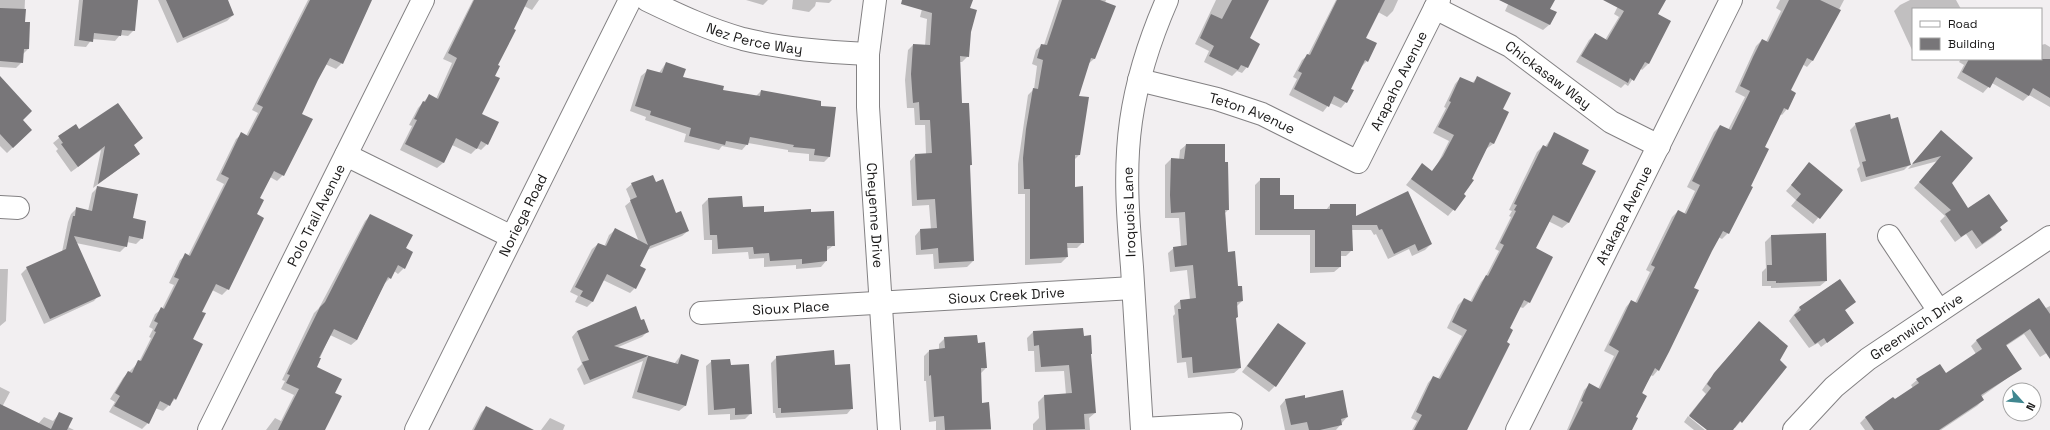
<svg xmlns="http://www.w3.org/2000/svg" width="2050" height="430" viewBox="0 0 2050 430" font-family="'Space Grotesk',sans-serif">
  <rect width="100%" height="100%" fill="#f2eff1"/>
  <path fill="#0003" d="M0 0H25L24 23 28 49 23 54 22 62 16 68 0 67Z
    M79 0H137L134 30 128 36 120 35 115 41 92 39 86 47 74 46Z
    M158 0H226L233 15 227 21 177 43Z
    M308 0H369L368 8 342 63 336 69 325 64 300 114 283 175 277 181 270 177 259 198 256 215 228 289 222 295 212 290 201 312 175 399 163 411 155 408 148 423 142 429 109 412 115 402 110 399 123 378 139 362 151 338 149 337 153 329 149 327 155 314 162 309 174 285 169 283 180 260 186 255 188 256 224 184 216 180 236 139 242 134 246 136 258 113 252 110Z
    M473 0H539L532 10 524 6 496 65 480 115 487 144 481 150 477 148 471 154 452 145 443 163 437 168 400 150 412 126 409 125 418 108 429 96 436 99 452 63 443 59Z
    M746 0H768L763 5Z
    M793 0H832L829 3 816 2 815 6 809 12 792 9Z
    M920 0H972L969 9 968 56 962 62H959L961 104 971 165 969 167 973 261 967 267 934 269 933 254 916 255 915 236 920 230H931L929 205 912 206 910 161 915 155 926 154 925 125H915L914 108H907L905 80 908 50 913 45 925 46 927 19 920 17 924 1Z
    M1059 0H1106L1105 3 1114 7 1094 59 1087 65 1078 96 1079 155 1074 160V188L1083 242 1077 248H1066L1067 257 1061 263 1025 265V194H1018V164L1028 95 1034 89 1037 66 1032 64 1036 50 1042 45H1044Z
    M1216 0H1268L1248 39 1247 67 1242 73 1237 71 1232 76 1204 62 1209 51 1195 44Z
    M1336 0H1398L1393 11 1387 17 1378 12 1365 38 1367 61 1361 67 1350 89 1346 102 1341 108 1330 103 1323 112 1289 95 1297 79 1293 77 1302 60 1308 55Z
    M1510 0H1553L1549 9 1555 12 1549 25 1543 30 1505 11Z
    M1621 0H1665L1657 15 1670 21 1648 64 1642 70 1640 68 1628 86 1625 84 1621 88 1576 62 1589 40 1595 34 1605 40 1619 17 1614 14Z
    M1780 0H1844L1812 61 1807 67 1802 64 1789 91 1787 109 1782 115 1780 114 1764 148 1728 233 1722 239 1718 237 1692 288 1658 370 1653 376 1650 375 1627 430H1567L1584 390 1589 385 1598 389 1614 356 1604 351 1626 307 1631 301 1635 303 1650 272 1646 270 1672 217 1678 211 1684 214 1695 191 1687 187 1714 132 1720 126 1728 130 1745 97 1735 92 1756 46 1762 40 1766 42 1781 11 1776 8Z
    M1910 0H1956L1961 9H1913V52L1894 11 1900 5Z
    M2045 44 2050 47V107L2029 95 2023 101 1992 83 1983 93 1957 78 1964 65 1959 62 1961 59H2041V45Z
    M666 63 682 78 722 91 756 96 761 91 820 107 829 157 824 162 809 161V154L788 152V150L748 143 742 150 722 146 719 150 684 142 686 134 645 120 646 117 630 111 641 76 647 71 659 73Z
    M0 77 21 120 31 130 7 153 0 146Z
    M1460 78 1471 84 1477 78 1502 110 1507 112 1493 144 1486 149 1462 194 1465 196 1448 216 1406 185 1422 165 1432 172 1438 163 1449 141 1433 133 1446 108 1444 107 1455 84Z
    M1856 124 1910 164 1904 170 1861 182 1857 169 1860 166 1850 130Z
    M75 125 79 131 133 146 139 154 93 188 101 150 71 172 56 151 58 149 53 143Z
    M1555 133 1580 165 1594 172 1568 223 1562 228 1548 221 1535 248 1552 257 1529 302 1523 308 1520 307 1509 329 1467 430H1412L1417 421 1411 418 1428 383 1433 377 1438 379 1462 336 1447 328 1458 305 1464 299 1470 302 1481 282 1486 276 1499 251 1495 249 1511 217 1509 216 1512 211 1509 210 1537 152 1543 146 1545 147Z
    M1936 137 1950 183 1968 210 2007 221 1999 228 2001 230 1995 236 1976 249 1966 234 1955 242 1940 221 1945 216 1914 188 1938 161 1908 169Z
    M1186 145 1224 163 1228 210 1225 213 1227 253 1242 301 1236 307 1237 317 1235 319 1240 368 1234 373 1188 378 1186 362 1177 363 1173 316 1175 314 1174 306 1180 301 1190 300 1187 270 1170 272 1168 253 1174 248 1181 247 1179 218H1165V165L1171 159 1179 160 1180 150Z
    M1809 164 1841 190 1813 224 1791 206 1796 200 1786 191Z
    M1261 179 1293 210H1326L1330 205 1355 217 1431 244 1425 250 1412 256 1409 249 1388 259 1376 234 1374 235 1371 230H1351L1352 250 1346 256H1340V267L1334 272 1310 273V235H1255V185Z
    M655 183 688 231 682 236 647 250 639 266 635 288 630 293 603 280 592 302 587 307 575 302 578 296 570 292 592 249 598 244 604 247 609 235 615 230 639 242 625 206 631 201 626 189 632 184Z
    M98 187 132 219 142 238 136 244 127 242 126 246 120 252 76 243 99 295 94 301 44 324 21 274 27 268 62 252 68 222 71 214 77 208 88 211 92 193Z
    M708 199 763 214 810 213 834 245 826 251V261L821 267 796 269V265L764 267V258L749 259 748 252 712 254V240H704L702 205Z
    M370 216 405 249 404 268 398 274 394 271 390 278 384 284 357 340 351 345 330 335 316 367 334 393 324 430H266L275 418 281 421 294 395 281 389 285 381 282 380 314 313 319 308 365 221Z
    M1771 236 1826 281 1820 286 1771 288V286H1762V272L1766 268 1765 242Z
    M0 269H8L6 321 0 326Z
    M1839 280 1855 302 1844 311 1853 323 1821 347 1818 343 1809 348 1789 321 1799 308Z
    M2050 306V351L2040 357 2024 334 2006 346 2020 369 1981 397 1983 400 1977 406 1941 430H1865L1860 423 1866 417 1913 388 1911 385 1917 380 1946 374 1976 354 1971 346 1977 340Z
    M1278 324 1275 386 1269 392 1242 372Z
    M1753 328 1778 360 1786 367 1735 428 1734 427 1732 430H1708L1689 415 1706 394 1702 390 1709 380Z
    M577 331H648L642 337 616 348 674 364 681 355 698 360 685 406 679 411 632 398 643 361 584 385 577 369 582 364 572 337Z
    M1033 332 1083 337 1095 413 1089 418 1090 430H1033V424L1039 418 1038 402 1044 396 1066 395 1064 371 1035 372 1034 351H1028L1027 338Z
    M945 338 977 344 986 368 980 374 981 404H989L991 430H936V421L929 422 926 381H924V356L930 350H939V344Z
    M777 357 834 366 852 408 847 414 776 418 775 413H773L771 363Z
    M712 361 730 366 751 413 745 419 730 420V414L708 415 706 366Z
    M0 387 10 392 2 407 38 424 44 417 53 421 60 413 68 427 74 430H0Z
    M1304 397V399L1347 417 1336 430H1285L1280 406 1285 400Z
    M486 407 532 430H472L481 413Z
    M1688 416 1705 430H1694L1684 422Z
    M550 418 565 425 563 430H541Z"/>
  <path fill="#787679" d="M83 0H138L135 31 122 30 121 36 94 33 93 42 79 40Z
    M166 0H228L234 15 183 38Z
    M310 0H372L343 64 330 58 318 80 302 114 313 119 284 176 274 171 260 198 264 200 257 214 264 218 229 290 216 284 202 312 206 313 193 339 203 344 176 400 174 398 170 406 160 401 149 424 114 406 120 396 115 393 128 371 132 373 138 360 141 361 156 332 154 331 158 323 154 321 161 307 164 309 179 279 174 277 185 253 190 256 229 178 221 174 241 132 248 136 263 107 257 104Z
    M474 0H528L514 29 516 30 498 65 500 66 495 76 500 78 482 114 499 122 488 145 481 141 477 149 456 138 444 163 405 144 417 120 414 119 423 101 425 102 429 94 438 99 457 58 448 53Z
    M902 0H973L970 8 977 10 971 32 969 57 960 56 962 103H969L972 165H970L974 261 939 263 938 248 921 250 920 229 937 228 935 199 917 200 916 180 915 154 932 153 930 120H920L919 102 913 103 911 74 913 44 930 45 932 13 901 4Z
    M1062 0H1100L1116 6 1095 59 1091 58 1079 96 1089 97 1080 155H1075V187L1083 186 1084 243H1067L1068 257 1030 259V189H1024L1023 158 1026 129 1033 88 1038 89 1043 60 1037 58 1041 44 1047 45Z
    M1232 0H1269L1250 38 1260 44 1248 68 1241 65 1238 70 1209 56 1214 46 1200 38 1211 14 1222 19Z
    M1337 0H1385L1366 38 1377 43 1368 62 1365 60 1351 89 1354 90 1347 103 1334 96 1329 107 1294 89 1302 73 1298 71 1307 54 1310 55Z
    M1499 0H1555L1550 9 1557 12 1550 25Z
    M1603 0H1666L1658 14 1671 21 1649 64 1645 62 1634 81 1630 78 1628 83 1581 56 1595 33 1607 40 1624 11Z
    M1789 0H1820L1841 10 1813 61 1807 58 1791 90 1796 93 1788 110 1784 108 1765 147 1769 149 1751 186 1753 187 1729 234 1723 231 1712 251 1694 288 1699 290 1669 352 1659 371 1655 368 1642 393 1647 396 1636 417 1638 418 1632 430H1569L1583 402 1581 401 1589 383 1600 389 1619 351 1609 345 1622 319 1631 300 1637 303 1655 267 1651 265 1678 210 1686 214 1700 185 1692 181 1720 125 1731 130 1750 91 1740 86 1753 57 1762 39 1768 42Z
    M0 8 26 9 25 22H30L29 49H24L23 63 0 61Z
    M1969 59H2050V98L2033 88 2029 96 1996 77 1990 88 1962 72Z
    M666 62 686 69 683 77 724 86 723 90 760 96 761 90 821 101V106L836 107 830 157 814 155 815 149 793 147 794 145 750 137 748 145 726 141 725 145 689 136 691 128 650 115 651 111 635 106 647 69 662 73Z
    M0 76 32 111 23 120 32 130 13 148 0 134Z
    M1477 76 1511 93 1503 109 1509 112 1494 144 1490 142 1472 179 1474 180 1464 194 1466 196 1455 211 1411 179 1422 163 1432 171 1443 156 1454 135 1438 127 1451 102 1449 101 1460 77 1474 83Z
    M118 103 143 138 134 145 140 154 98 184 105 146 78 167 61 144 63 143 58 136 76 124 79 129Z
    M1890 114 1891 119 1898 117 1911 165 1866 177 1862 162 1866 161 1855 123Z
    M1941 130 1973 158 1952 183 1968 208 1989 194 2008 221 2000 227 2002 230 1982 244 1972 230 1961 237 1945 214 1951 210 1919 182 1941 156 1912 164Z
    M1554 132 1589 150 1582 164 1596 171 1569 223 1553 215 1536 248 1553 257 1530 303 1524 300 1510 328 1513 330 1507 342 1510 344 1467 430H1414L1422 415 1416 412 1433 376 1440 379 1467 330 1452 322 1464 298 1472 302 1486 275 1488 276 1504 245 1500 243 1516 211 1514 210 1517 205 1514 204 1543 145 1547 147Z
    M1186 144H1225V162H1228L1229 210H1225L1228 252 1235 251 1238 286H1242L1243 301 1237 302 1238 317 1236 318 1241 368 1193 373 1192 357 1182 358 1178 309H1181L1180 300 1196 298 1193 265 1175 267 1173 247 1187 245 1185 212 1171 213 1170 195 1171 158 1184 159Z
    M1809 162 1843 190 1820 219 1796 200 1801 194 1791 185Z
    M653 175 656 182 663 179 676 213 681 211 689 231 650 246 640 266 646 269 636 289 607 274 593 302 580 296 583 291 575 287 598 243 606 246 615 228 648 245 630 200 637 197 631 183Z
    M1260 178H1280V195H1294V209H1330V204H1356V216L1408 191 1432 244 1418 251 1415 244 1394 254 1382 229 1379 230 1377 225H1352L1353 251H1341V267H1315V230H1260Z
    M97 186 138 194 133 218 146 221 143 239 129 236 127 247 74 236 101 296 50 319 26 267 66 249 73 216H75L76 207 92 211Z
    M742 196 743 207 764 206V212L811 209V212L834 211 835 246H827V261L802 264V259L770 261 769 253 754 254 753 247 718 249 717 235H710L708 198Z
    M370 214 413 235 406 248 413 252 405 269 398 265 391 279 388 277 357 340 334 329 319 358H321L317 367 342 379 335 393 342 396 325 430H278L299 389 286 383 290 375 287 374 320 307 325 302Z
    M1826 233 1827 281 1776 283V281H1767V265H1772L1771 235Z
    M1840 279 1856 302 1845 310 1854 323 1827 343 1824 338 1815 344 1794 315 1801 310 1799 307Z
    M2039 298 2050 314V359L2030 329 2006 345 2022 369 1981 395 1984 400 1939 430H1874L1865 417 1893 397 1895 399 1919 383 1916 379 1940 364 1946 373 1982 349 1976 340Z
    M636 306 641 320 644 319 649 332 614 346 678 364 681 354 699 360 686 406 637 392 648 356 590 380 582 362 589 360 577 331Z
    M1759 321 1788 346 1780 360 1787 367 1742 423 1740 421 1733 430H1707L1689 416 1711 388 1707 384 1714 373Z
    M1278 323 1306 343 1276 387 1247 366Z
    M1083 328 1084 336 1091 335 1092 354H1091L1096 413 1084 414 1085 429 1046 430 1044 395 1072 393 1069 365 1041 367 1039 345 1034 346 1033 331Z
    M977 335 978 343 985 342 987 368H981L982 403 989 402 991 429 945 430 944 416 934 417 931 375 929 376V350L945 348 944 337Z
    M834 350 835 365 850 364 853 409 781 413V408H778L776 356Z
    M730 359 731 365 749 364 752 414 735 415V408L714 410 711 360Z
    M1343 390 1348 417 1341 419 1342 425 1320 430H1309L1307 422 1291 425 1285 399 1305 395V398Z
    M0 404 51 429 59 412 73 418 67 430H0Z
    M486 406 534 430H474Z"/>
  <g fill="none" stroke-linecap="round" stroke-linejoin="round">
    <g stroke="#838183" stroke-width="24">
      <g id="street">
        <path id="s1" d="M647 0C678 15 710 30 743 39 784 49 826 52 868 54"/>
        <path id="s2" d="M875 0 868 54V107L889 430"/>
        <path id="s3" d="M1435 8 1510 46 1611 122 1659 146"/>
        <path id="s4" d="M1139 80 1217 99 1262 114 1358 162 1439 0"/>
        <path d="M346 155 512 237"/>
        <path d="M0 207 18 208"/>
        <path d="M1889 236 1939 311"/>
        <path id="s5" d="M701 313 1133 288"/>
        <path d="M1142 429 1231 424"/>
        <path id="s6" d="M209 430 423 0"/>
        <path d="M1142 430C1139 376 1135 321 1132 267 1128 218 1124 170 1131 121 1137 79 1150 39 1167 0"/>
        <path id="s7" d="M1517 430 1731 0"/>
        <path id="s8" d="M1794 430 1834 387 1868 359 2050 237"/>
      </g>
    </g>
    <g stroke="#838183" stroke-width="24">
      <g id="secondary">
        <path id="s9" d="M416 430 630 0"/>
      </g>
    </g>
    <use href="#street" stroke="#fff" stroke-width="22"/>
    <use href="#secondary" stroke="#fff" stroke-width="22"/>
  </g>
  <g text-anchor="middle" stroke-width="3" stroke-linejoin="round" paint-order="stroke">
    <g font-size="14" fill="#1a1919" stroke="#fff">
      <text dy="5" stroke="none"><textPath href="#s1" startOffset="115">Nez Perce Way</textPath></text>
      <text dy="5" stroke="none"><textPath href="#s3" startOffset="132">Chickasaw Way</textPath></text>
      <text dy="5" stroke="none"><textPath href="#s4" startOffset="326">Arapaho Avenue</textPath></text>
      <text dy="5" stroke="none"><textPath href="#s4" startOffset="118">Teton Avenue</textPath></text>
      <text transform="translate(1129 212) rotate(-92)" y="5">Iroquois Lane</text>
      <text dy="5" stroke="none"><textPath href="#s6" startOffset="240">Polo Trail Avenue</textPath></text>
      <text dy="5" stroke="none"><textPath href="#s9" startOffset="240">Noriega Road</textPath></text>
      <text dy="5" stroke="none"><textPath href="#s2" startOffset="216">Cheyenne Drive</textPath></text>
      <text dy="5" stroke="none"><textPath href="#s7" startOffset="240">Atakapa Avenue</textPath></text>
      <text dy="5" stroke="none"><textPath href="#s5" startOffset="306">Sioux Creek Drive</textPath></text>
      <text dy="5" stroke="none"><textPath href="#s5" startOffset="90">Sioux Place</textPath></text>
      <text dy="5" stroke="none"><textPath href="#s8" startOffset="161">Greenwich Drive</textPath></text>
    </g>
  </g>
  <rect x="1912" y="8" width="130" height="52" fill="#ffffff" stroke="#a3a3a3"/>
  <rect x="1920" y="21" width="20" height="6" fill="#ffffff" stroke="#a3a3a3"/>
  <text x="1948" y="28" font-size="12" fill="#1a1919">Road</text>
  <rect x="1920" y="38" width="20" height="12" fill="#787679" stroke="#a3a3a3"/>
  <text x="1948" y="48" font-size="12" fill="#1a1919">Building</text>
  <g transform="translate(2022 402) rotate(117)"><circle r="19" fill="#ffffff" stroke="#a3a3a3"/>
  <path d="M0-3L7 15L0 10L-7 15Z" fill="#408790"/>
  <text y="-6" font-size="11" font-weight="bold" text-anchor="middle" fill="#1a1919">N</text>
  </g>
</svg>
